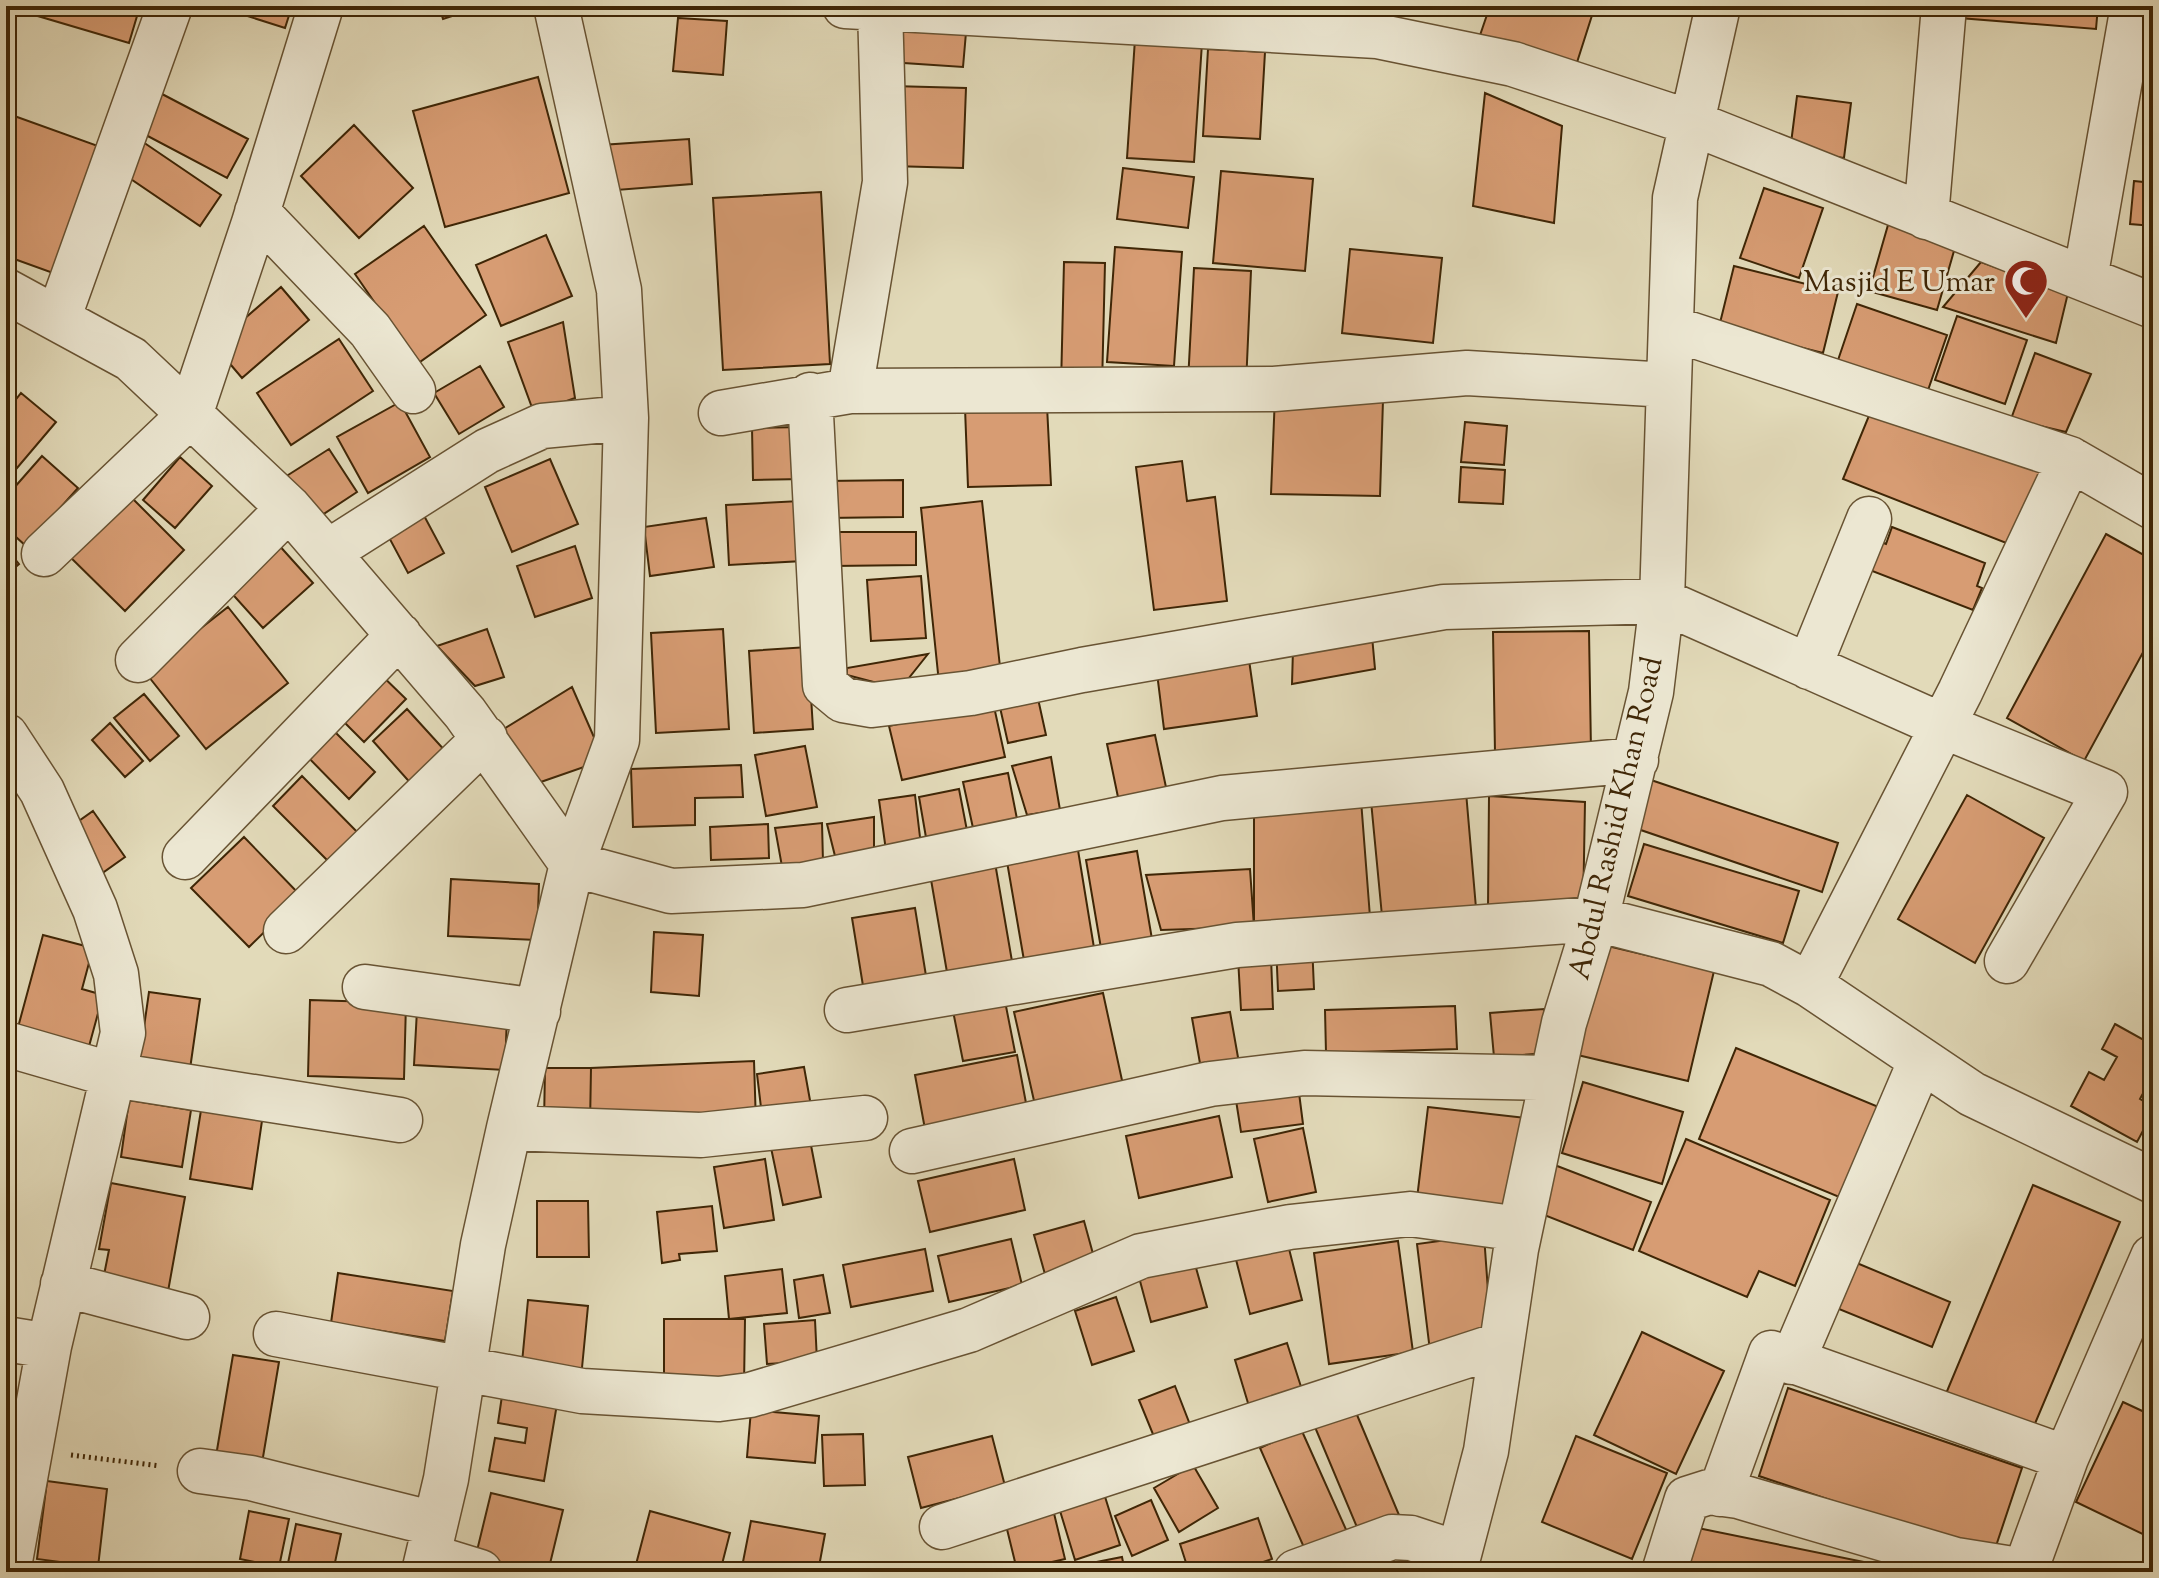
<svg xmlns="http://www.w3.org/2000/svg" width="2159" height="1578" viewBox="0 0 2159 1578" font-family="'Sorts Mill Goudy',serif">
  <rect width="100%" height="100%" fill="#e2dab9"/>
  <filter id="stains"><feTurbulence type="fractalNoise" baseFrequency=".0025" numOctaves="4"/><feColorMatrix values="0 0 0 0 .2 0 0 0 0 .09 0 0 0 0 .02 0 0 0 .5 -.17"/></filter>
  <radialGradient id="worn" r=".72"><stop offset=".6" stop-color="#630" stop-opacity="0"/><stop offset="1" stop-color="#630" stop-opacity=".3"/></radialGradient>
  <path fill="#d79c73" stroke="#3f2606" stroke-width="2" d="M34 6H140L129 43 31 14Z
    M216 6H292L285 28Z
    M439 6H483L443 19Z
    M1341 6H1386L1380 28 1338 18Z
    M1490 6H1595L1572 78 1476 47Z
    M1947 6H2098L2096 29 1947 17Z
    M893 14 967 21 963 67 889 62Z
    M678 18 727 21 723 75 673 71Z
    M1135 39 1202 43 1194 162 1127 158Z
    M1208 49 1265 52 1260 139 1203 136Z
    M538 77 569 193 445 227 413 111Z
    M892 86 966 88 963 168 891 166Z
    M1485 93 1562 126 1554 223 1473 206Z
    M162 94 248 139 227 178 142 133Z
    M1797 96 1851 103 1844 158 1790 151Z
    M6 113 98 146 53 273 6 256Z
    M354 125 413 188 359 238 301 176Z
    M689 139 692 184 604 191 601 145Z
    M143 142 221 195 200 226 122 173Z
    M1123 168 1194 177 1188 228 1117 219Z
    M1221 171 1313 179 1305 271 1213 263Z
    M2134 181 2153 183V226L2130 224Z
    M1764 188 1823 208 1799 278 1740 258Z
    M821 192 830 364 723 370 713 198Z
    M1890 218 1958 237 1937 310 1869 291Z
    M424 226 486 315 417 364 355 274Z
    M546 235 572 296 501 326 476 265Z
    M1115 247 1182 252 1174 366 1107 362Z
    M1350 249 1442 258 1433 343 1342 333Z
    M1064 262 1105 263 1102 387 1061 386Z
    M1981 262 2068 293 2056 343 1943 307Z
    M1734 266 1838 292 1823 353 1719 327Z
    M1194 268 1251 271 1246 385 1188 382Z
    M281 287 309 320 242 378 214 345Z
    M1857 304 1947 335 1926 396 1836 366Z
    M1957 316 2027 340 2005 404 1935 380Z
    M563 322 575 398 534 413 508 342Z
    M339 339 373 391 291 445 257 393Z
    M2035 353 2091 374 2066 432 2011 419Z
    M480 366 504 407 459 434 434 393Z
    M21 393 56 422 6 481V412Z
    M1275 395 1383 400 1380 496 1271 494Z
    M1875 401 2049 470 2019 548 1843 479Z
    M400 402 430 457 368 493 337 437Z
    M1047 406 1051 485 968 487 965 408Z
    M1465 422 1507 426 1504 465 1461 462Z
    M802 427 803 479 753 480 752 428Z
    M329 449 357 492 313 521 285 477Z
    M42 456 78 488 26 546 6 528V497Z
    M180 457 212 486 175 528 143 500Z
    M550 459 578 524 512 552 485 487Z
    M1182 461 1187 501 1215 497 1227 601 1154 610 1136 467Z
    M1461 467 1505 470 1503 504 1459 502Z
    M903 480V517L826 518V481Z
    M123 489 184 550 125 611 63 550Z
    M800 501 803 561 729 565 726 505Z
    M982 501 1001 676 939 683 921 508Z
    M421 510 444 553 408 573 385 530Z
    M706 518 714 567 650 576 644 527Z
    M1892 527 1985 563 1977 586 1982 588 1973 610 1867 569 1878 541 1886 544Z
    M833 532H916V565L833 566Z
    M2106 534 2153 560V634L2084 761 2007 718Z
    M277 543 313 583 263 628 227 588Z
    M575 546 592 598 535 617 517 566Z
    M6 548 19 564 6 575Z
    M921 576 926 638 871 641 867 580Z
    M228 607 288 683 206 749 145 672Z
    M487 629 504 677 475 686 437 646Z
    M723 629 729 729 656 733 651 633Z
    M1589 631 1591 751 1495 753 1493 632Z
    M1372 636 1375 669 1292 684 1293 649Z
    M808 647 813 729 754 733 749 651Z
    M928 654 900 689 847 675V668Z
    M1249 660 1257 716 1164 729 1157 673Z
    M372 666 406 699 364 742 330 708Z
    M1035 685 1046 735 1008 743 997 694Z
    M572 687 604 760 535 784 494 735Z
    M144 694 179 736 150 761 114 718Z
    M993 702 1005 757 902 780 889 726Z
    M407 709 448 754 414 787 373 741Z
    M323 720 375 772 349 799 298 747Z
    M110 723 143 761 125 777 92 740Z
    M1155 735 1167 792 1119 802 1107 744Z
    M805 746 817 807 766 816 755 755Z
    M1051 757 1060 810 1027 815 1012 766Z
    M741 765 743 797 695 798V825L633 827 631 769Z
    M1008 773 1017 819 973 828 963 782Z
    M302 776 368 843 339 872 273 806Z
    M1648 779 1838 843 1822 892 1632 827Z
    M959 789 969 841 928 849 919 797Z
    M1466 792 1476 908 1382 916 1371 801Z
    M915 795 922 854 887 858 879 800Z
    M1967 795 2044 838 1975 963 1898 919Z
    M1489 796 1585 802 1583 913 1488 907Z
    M1361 800 1370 917 1254 927V810Z
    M93 811 125 857 101 874 69 828Z
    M874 817V856L837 864 827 824Z
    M822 823 823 862 783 872 775 828Z
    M768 824 769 858 711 860 710 827Z
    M244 837 301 896 249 947 191 888Z
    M1077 844 1096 960 1026 972 1006 856Z
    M1644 844 1799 891 1783 943 1628 896Z
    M1137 851 1154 951 1103 960 1086 860Z
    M994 857 1013 967 948 978 929 868Z
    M1250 869 1254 927 1161 930 1146 875Z
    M451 879 539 884 537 940 448 936Z
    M915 908 927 982 864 992 852 918Z
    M654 932 703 935 699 996 651 992Z
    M43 935 93 948 82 989 103 995 88 1050 17 1031Z
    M1312 943 1314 989 1278 991 1276 944Z
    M1595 943 1714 971 1688 1081 1569 1053Z
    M1271 957 1273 1009 1241 1010 1238 958Z
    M1003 991 1015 1052 963 1061 951 1001Z
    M149 992 200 999 189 1076 138 1069Z
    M1103 993 1125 1094 1037 1114 1014 1012Z
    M310 1000 406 1003 404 1079 308 1076Z
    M1455 1006 1457 1049 1326 1053 1325 1010Z
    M1544 1009 1548 1053 1494 1057 1490 1013Z
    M417 1010 507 1015 505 1070 414 1065Z
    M1230 1012 1239 1063 1201 1069 1192 1018Z
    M2115 1024 2153 1045V1075L2140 1099 2153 1107V1112L2137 1142 2071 1106 2089 1072 2104 1080 2117 1057 2102 1049Z
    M1736 1048 1881 1108 1844 1199 1699 1139Z
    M1017 1055 1029 1119 927 1140 915 1075Z
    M754 1061 756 1124 590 1125 591 1068Z
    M804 1067 813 1117 763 1124 757 1074Z
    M545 1068H591L590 1125 544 1124Z
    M1583 1082 1683 1112 1662 1184 1562 1153Z
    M1298 1085 1303 1124 1241 1132 1235 1094Z
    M129 1100 191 1110 182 1167 121 1157Z
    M202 1104 263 1114 252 1189 190 1179Z
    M1428 1107 1527 1118 1515 1219 1416 1207Z
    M1219 1116 1232 1177 1139 1198 1126 1136Z
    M1303 1128 1316 1192 1268 1202 1254 1139Z
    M809 1135 821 1197 783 1205 770 1143Z
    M1686 1139 1830 1200 1795 1286 1759 1271 1747 1297 1639 1251Z
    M765 1159 774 1220 724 1228 714 1167Z
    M1014 1159 1025 1210 930 1232 918 1181Z
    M1552 1164 1651 1202 1633 1250 1534 1211Z
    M111 1183 185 1197 167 1297 102 1285 109 1250 99 1249Z
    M2033 1185 2120 1222 2031 1433 1945 1396Z
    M537 1201H588L589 1257H537Z
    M712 1206 717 1251 679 1254 680 1260 662 1263 657 1212Z
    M1084 1221 1098 1272 1048 1285 1034 1235Z
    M1285 1233 1302 1300 1250 1314 1232 1244Z
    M1484 1235 1491 1333 1430 1351 1417 1244Z
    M1011 1239 1022 1285 949 1302 938 1256Z
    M1398 1241 1413 1352 1329 1364 1314 1253Z
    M925 1249 933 1291 851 1307 843 1265Z
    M1191 1250 1207 1307 1151 1322 1136 1266Z
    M1852 1261 1950 1302 1932 1347 1834 1307Z
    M782 1269 787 1313 729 1319 725 1276Z
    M338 1273 453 1291 445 1341 331 1323Z
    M823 1275 830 1313 799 1318 794 1280Z
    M1116 1297 1134 1351 1092 1365 1075 1311Z
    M528 1300 588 1306 581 1378 521 1373Z
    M664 1319H745L744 1386H664Z
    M815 1320 817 1361 767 1364 764 1324Z
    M1642 1332 1724 1371 1676 1474 1594 1435Z
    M1287 1343 1304 1396 1251 1413 1235 1360Z
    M233 1355 279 1362 261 1469 215 1462Z
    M1175 1386 1194 1435 1159 1449 1139 1400Z
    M1788 1388 2022 1468 1993 1555 1759 1476Z
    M503 1389 558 1398 544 1481 489 1471 495 1438 525 1443 527 1428 498 1423Z
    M2123 1402 2153 1416V1539L2076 1502Z
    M1352 1403 1399 1515 1359 1532 1312 1420Z
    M751 1410 819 1416 815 1463 747 1457Z
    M1301 1429 1348 1534 1306 1552 1260 1448Z
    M863 1434 865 1485 824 1486 822 1435Z
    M992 1436 1005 1486 921 1508 908 1457Z
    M1576 1436 1667 1473 1632 1559 1542 1522Z
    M1193 1465 1218 1508 1179 1532 1154 1488Z
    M47 1481 107 1489 98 1567 37 1559Z
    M1102 1487 1120 1545 1075 1560 1057 1501Z
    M491 1493 563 1510 548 1572H526L475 1559Z
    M1151 1500 1168 1540 1132 1556 1115 1516Z
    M1052 1505 1065 1559 1017 1570 1004 1517Z
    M249 1511 289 1519 279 1567 240 1559Z
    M650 1511 730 1533 720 1572H634Z
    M1258 1518 1272 1559 1234 1572H1189L1180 1544Z
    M751 1521 825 1534 818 1572H741Z
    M296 1524 341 1534 333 1572 287 1568Z
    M1688 1526 1913 1572H1679Z
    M1122 1557 1125 1572H1077L1076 1566Z"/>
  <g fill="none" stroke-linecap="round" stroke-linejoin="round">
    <g stroke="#685333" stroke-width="47">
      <path id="minor" d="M845 6 1377 36 1513 64 1692 123 2153 306
        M257 212 370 330 413 391
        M1926 217 1944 6
        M2085 279 2133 6
        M6 291 131 359 289 508 465 713 572 864 671 891 803 885 1222 798 1636 760
        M58 319 170 6
        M1671 328 2070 459 2153 507
        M850 391 885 182 880 8
        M810 395 825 685 843 700 872 705 971 693 1082 670 1444 607 1662 601 1943 726 2105 792 2007 961
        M721 413 850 391 1274 389 1467 373 1668 385
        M328 552 487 451 542 426 626 418
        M44 554 190 415 254 223 321 6
        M138 660 289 508
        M1809 667 1869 519
        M6 736 42 791 95 909 116 974 123 1033 49 1346 8 1572
        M185 857 399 635
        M286 931 485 738
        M1810 985 1960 692 2070 459
        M365 987 538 1011
        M847 1010 1237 945 1596 919 1771 964 1810 985 1972 1094 2153 1181
        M6 1044 113 1075 400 1120
        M509 1128 701 1135 865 1118
        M912 1151 1210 1084 1304 1073 1552 1078
        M63 1284 187 1317
        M276 1334 582 1391 719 1399 750 1395 969 1330 1141 1256 1290 1227 1410 1214 1520 1229
        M6 1339 49 1346
        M1792 1362 1921 1060
        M2066 1458 2153 1257
        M200 1471 251 1478 435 1524
        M1720 1494 1771 1353 2066 1458 2025 1571 2032 1572
        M942 1527 1502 1344
        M428 1556 480 1572
        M424 1572 446 1479 483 1245 509 1128 572 864 617 740 626 418 619 290 556 6
        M1296 1572 1392 1537 1411 1538 1459 1554
        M1447 1572 1459 1554 1486 1451 1516 1249 1564 1023 1596 919 1651 692 1662 601 1675 198 1718 6
        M1664 1572 1687 1499 1709 1492 1738 1496 1956 1560 2025 1571"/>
    </g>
    <path stroke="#3f2606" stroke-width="5" stroke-dasharray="2 4" stroke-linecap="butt" d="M71 1455 160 1466"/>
    <use href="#minor" stroke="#ece7d2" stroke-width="44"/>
  </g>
  <defs>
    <g id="mosque-pin" transform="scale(2.3)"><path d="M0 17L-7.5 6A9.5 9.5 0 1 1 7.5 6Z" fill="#8f2418" stroke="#ece7d2"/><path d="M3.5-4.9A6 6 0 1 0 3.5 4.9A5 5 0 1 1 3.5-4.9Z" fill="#fff"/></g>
  </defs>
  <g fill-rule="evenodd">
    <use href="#mosque-pin" x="2026" y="281"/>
  </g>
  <g text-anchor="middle" stroke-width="6" stroke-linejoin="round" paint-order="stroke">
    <g font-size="30" fill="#3f2606" stroke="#ece7d2" text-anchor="end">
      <text x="1995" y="291">Masjid E Umar</text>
    </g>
    <g font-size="30" fill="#3f2606" stroke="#ece7d2">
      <text transform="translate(1615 818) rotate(-77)" y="10">Abdul Rashid Khan Road</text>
    </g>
  </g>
  <rect width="2159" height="1578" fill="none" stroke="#e2dab9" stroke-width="32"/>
  <rect x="8" y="8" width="2143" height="1562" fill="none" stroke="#3f2606" stroke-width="4"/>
  <rect x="16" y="16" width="2127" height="1546" fill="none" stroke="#3f2606" stroke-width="2"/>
  <rect width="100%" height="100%" filter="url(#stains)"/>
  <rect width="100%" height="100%" fill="url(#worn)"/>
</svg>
